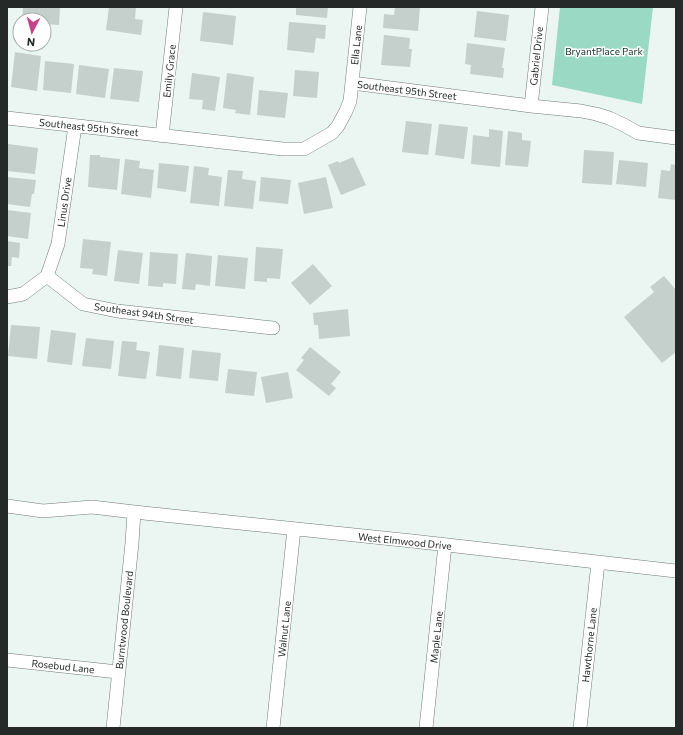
<svg xmlns="http://www.w3.org/2000/svg" width="683" height="735" viewBox="0 0 683 735" font-family="Commissioner,sans-serif">
  <rect width="100%" height="100%" fill="#ebf5f1"/>
  <path fill="#9ad9c3" d="M560 7H653L642 104 552 85Z"/>
  <path fill="#c5d0cc" d="M23 7H60L59 25 44 24V20H22Z
    M109 7H136L135 19 143 20 141 35 106 30Z
    M296 7H328L327 18 296 15Z
    M395 7H420L418 31 383 28 384 14 394 15Z
    M477 11 509 15 506 41 474 37Z
    M203 12 236 16 233 45 200 41Z
    M289 22 326 25 325 39 316 38 314 53 287 50Z
    M384 35 410 38 409 49H412L410 67 381 65Z
    M467 43 505 48 502 68H504L503 78 470 74 471 65 465 64Z
    M15 52 41 56 37 91 11 87Z
    M45 61 74 64 71 93 43 90Z
    M79 65 109 69 105 98 76 94Z
    M114 68 143 71 139 102 110 99Z
    M295 70 319 72 317 98 293 96Z
    M192 73 220 77 215 111 202 109 203 100 189 99Z
    M227 73 254 77 250 115 235 113 236 110 223 108Z
    M259 90 288 93 285 118 257 115Z
    M406 121 432 124 428 155 402 152Z
    M439 124 468 127 464 159 435 155Z
    M489 129 503 131 500 167 471 164 473 135 489 137Z
    M508 131 522 133V140L531 141 528 167 505 165Z
    M8 144 38 148 35 174 7 171Z
    M584 150 614 152 612 185 582 183Z
    M90 155H100V157L120 159 117 190 88 187Z
    M353 157 366 185 341 195 328 165 338 161 339 163Z
    M125 159 140 161 139 168 154 170 151 198 121 194Z
    M619 160 648 163 646 187 616 184Z
    M159 163 189 166 186 192 157 188Z
    M671 164 676 165V200L658 198 661 170 670 171Z
    M194 166 209 168 208 175 222 177 219 206 190 203Z
    M228 170 243 171 242 179 256 181 253 209 224 206Z
    M7 177 36 180 34 194H32L30 207 7 204Z
    M261 177 291 180 288 204 259 201Z
    M326 177 333 208 304 214 298 183Z
    M7 210 31 213 28 239 7 236Z
    M83 239 111 242 107 276 92 274 93 269 80 268Z
    M7 241 20 243 19 258 12 257 11 266H7Z
    M256 247 283 249 280 279 267 278V282L254 281Z
    M118 250 143 253 139 284 114 281Z
    M150 252 178 254 176 284 163 283V287L148 286Z
    M186 253 212 256 210 286 196 284 195 290 182 289Z
    M218 255 248 258 245 289 215 286Z
    M313 264 332 286 310 305 291 283Z
    M664 276 676 290V352L662 363 624 317 654 292 650 287Z
    M348 309 350 336 319 339 318 325H314L313 313Z
    M11 325 40 327 37 359 8 356Z
    M51 330 76 333 72 365 47 362Z
    M86 338 114 341 111 369 82 366Z
    M122 341 137 342 136 350 150 352 146 379 118 376Z
    M159 345 184 348 181 379 156 376Z
    M310 347 341 372 331 384 336 388 329 396 296 370 304 360 301 358Z
    M192 350 221 353 218 381 189 378Z
    M228 369 257 372 254 396 225 393Z
    M288 372 293 398 266 403 261 377Z"/>
  <g fill="none" stroke-linecap="round" stroke-linejoin="round">
    <g stroke="#717a77" stroke-width="14">
      <path id="street" d="M352 83 531 106 581 111 596 114 609 118 624 125 638 133 676 138
        M531 106 542 7
        M7 118 283 149H304L332 133 338 126 346 111 350 101 360 7
        M162 136 176 7
        M47 276 58 244 75 126
        M7 297 23 294 47 276 83 304 117 311 273 328
        M7 506 43 511 92 507 134 512 412 541 676 571
        M7 660 118 672
        M113 728 132 543 134 512
        M273 728 294 529
        M426 728 445 545
        M580 728 598 563"/>
    </g>
    <use href="#street" stroke="#fff" stroke-width="13"/>
  </g>
  <g text-anchor="middle" stroke-width="3" stroke-linejoin="round" paint-order="stroke">
    <g font-size="10" fill="#252a28" stroke="#fff">
      <text transform="translate(356 45) rotate(-84)" y="4">Ella Lane</text>
      <text transform="translate(536 56) rotate(-84)" y="4">Gabriel Drive</text>
      <text transform="translate(169 71) rotate(-84)" y="4">Emily Grace</text>
      <text transform="translate(407 90) rotate(7)" y="4">Southeast 95th Street</text>
      <text transform="translate(89 127) rotate(6)" y="4">Southeast 95th Street</text>
      <text transform="translate(64 202) rotate(-82)" y="4">Linus Drive</text>
      <text transform="translate(144 313) rotate(8)" y="4">Southeast 94th Street</text>
      <text transform="translate(405 541) rotate(6)" y="4">West Elmwood Drive</text>
      <text transform="translate(124 620) rotate(-84)" y="4">Burntwood Boulevard</text>
      <text transform="translate(284 629) rotate(-84)" y="4">Walnut Lane</text>
      <text transform="translate(436 637) rotate(-84)" y="4">Maple Lane</text>
      <text transform="translate(589 645) rotate(-84)" y="4">Hawthorne Lane</text>
      <text transform="translate(63 666) rotate(6)" y="4">Rosebud Lane</text>
    </g>
    <g font-size="10" fill="#103026" stroke="#fff">
      <text x="604" y="55">BryantPlace Park</text>
    </g>
  </g>
  <rect width="683" height="735" fill="none" stroke="#252a28" stroke-width="16"/>
  <g transform="translate(32 32) rotate(186)"><circle r="19" fill="#ffffff" stroke="#a8aaa9"/>
  <path d="M0-3L7 15L0 10L-7 15Z" fill="#c54289"/>
  <text y="-6" font-size="11" font-weight="bold" text-anchor="middle" fill="#252a28">N</text>
  </g>
</svg>
